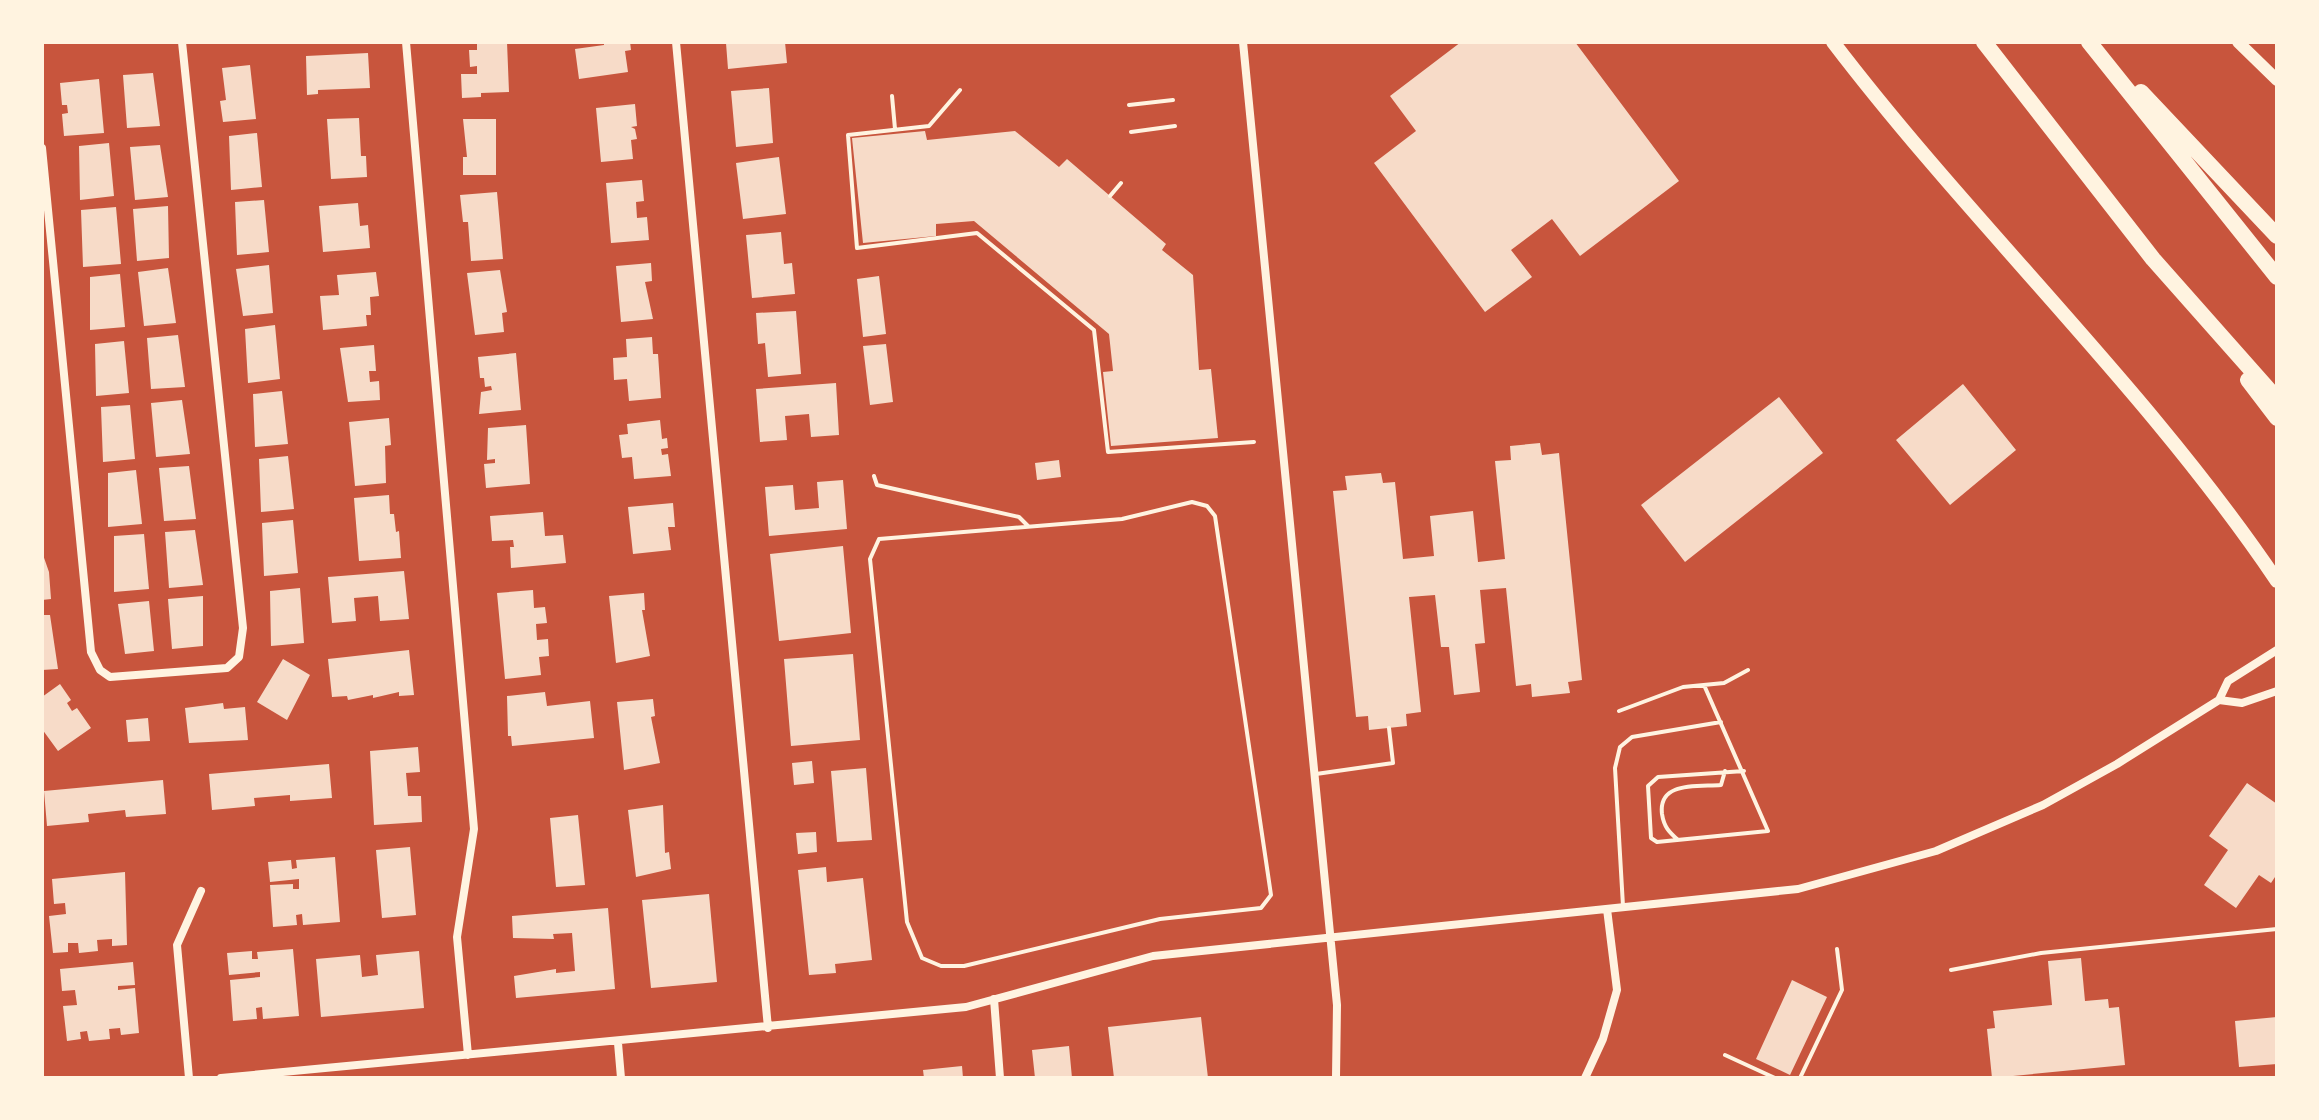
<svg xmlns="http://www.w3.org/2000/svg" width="2319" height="1120" viewBox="0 0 2319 1120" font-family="'DejaVu Sans',sans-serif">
  <rect width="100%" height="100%" fill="#c8553d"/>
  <path fill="#f7dbc8" d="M477 42H507L509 92 481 93V97L462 98 461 74H477V66L470 67 469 50H477Z
    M604 42H630L631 50 625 51 628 72 579 79 575 49 604 45Z
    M737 42H785L787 63 728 69 726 43Z
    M1461 42H1575L1679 181 1580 256 1552 219 1511 250 1532 277 1485 312 1374 163 1416 131 1390 96Z
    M368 53 370 88 318 90V94L307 95 306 56Z
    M250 65 256 119 223 122 220 101 226 100 222 68Z
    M153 73 160 126 127 128 123 75Z
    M99 79 104 133 64 136 62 114 68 113 67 105H62L60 83Z
    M769 88 773 143 736 147 731 91Z
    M635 104 637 126 631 127 635 129 637 139 631 140 633 159 601 162 596 108Z
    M359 118 361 156H366L367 177 331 179 327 119Z
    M463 119H496V175H463V157H467Z
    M925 131 927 140 1015 131 1059 167 1067 159 1166 244 1162 250 1193 275 1199 370 1211 369 1218 438 1111 446 1103 372 1113 371 1109 334 974 221 936 224V236L863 243 852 138Z
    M257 133 262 187 231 190 229 136Z
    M109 143 114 196 80 200 79 146Z
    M160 145 168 197 135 200 130 147Z
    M779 157 786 214 743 219 736 163Z
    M642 180 644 201 636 202 637 218 647 217 649 240 611 243 606 183Z
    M497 192 503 259 471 261 468 222H463L460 195Z
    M264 200 269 252 237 255 235 202Z
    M358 203 360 226 368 225 370 248 323 252 319 206Z
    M168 206 169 258 137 261 133 209Z
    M116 207 121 264 83 267 81 210Z
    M781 232 784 264 792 263 795 294 752 298 746 235Z
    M651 263 652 281 645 282 653 319 621 322 616 266Z
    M269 265 273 313 243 316 236 269Z
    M168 268 176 323 144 326 138 272Z
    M500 270 507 312 502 313 504 332 475 335 467 273Z
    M376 272 379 296 370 297 371 315H366L367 326 323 330 320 296 339 295 337 275Z
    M120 274 125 327 90 330V277Z
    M879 276 886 334 863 337 857 279Z
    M796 311 801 374 768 377 765 343 758 344 756 313Z
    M275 325 280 379 248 383 245 329Z
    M178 335 185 387 151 389 147 338Z
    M652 337 653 354H658L661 398 629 401 627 379 614 380 613 358 627 357 626 339Z
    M124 341 129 393 96 396 95 344Z
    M886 344 893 402 870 405 863 346Z
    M374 345 376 371H369L370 382 379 381 380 400 348 402 340 348Z
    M516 353 521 410 479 414 481 392 492 390 491 386 485 387 484 378H480L478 357Z
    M836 383 839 435 811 437 809 414 785 416 787 440 760 442 756 389Z
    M1963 384 2016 450 1950 505 1896 440Z
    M282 391 288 444 255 447 253 394Z
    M1779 397 1823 453 1685 562 1641 505Z
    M182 400 190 454 156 457 151 403Z
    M130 405 135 459 103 462 101 407Z
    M389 418 391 445 385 446 386 483 355 486 349 422Z
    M660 420 662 439 667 438 668 448 661 449 662 455 668 454 671 476 634 479 632 457 622 458 619 435 628 434 627 424Z
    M526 425 530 484 486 488 484 464 495 463V459L487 460 488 428Z
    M1540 443 1542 455 1559 453 1582 680 1568 682 1570 693 1532 697 1531 684 1516 686 1506 588 1480 590 1485 643 1475 644 1480 692 1454 695 1449 647H1441L1435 595 1409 597 1421 712 1406 714 1407 726 1369 730 1368 716 1356 717 1333 491 1347 490 1345 476 1381 473 1383 483 1395 482 1403 559 1434 556 1430 516 1473 511 1478 562 1505 559 1495 461 1511 460 1510 446Z
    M288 456 294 509 261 512 259 459Z
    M1059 460 1061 477 1037 480 1035 463Z
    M189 466 196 519 164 521 159 468Z
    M136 470 142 524 108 527V473Z
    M843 480 847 529 769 536 765 487 793 485 795 510 819 508 817 482Z
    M389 495 390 514H394L396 532 399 531 401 558 359 561 354 498Z
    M673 503 675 527H668L671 550 633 554 628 507Z
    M543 512 545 536 563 535 566 563 511 568 510 547H514L513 540 492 541 490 516Z
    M293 520 298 573 264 576 262 523Z
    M195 530 203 585 169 588 165 532Z
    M144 534 149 589 114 592V536Z
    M843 546 851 633 779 641 770 554Z
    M42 552 49 572 51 599 42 600Z
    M404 571 409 619 380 621 378 596 354 598 356 621 332 623 328 577Z
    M300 588 304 643 271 646 270 591Z
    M533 590 534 608 545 607 547 623 536 624 537 640 548 639 549 656 539 657 541 675 505 679 497 593Z
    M644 593 645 610H642L650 656 616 663 609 596Z
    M203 596V646L172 649 168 599Z
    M149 601 154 651 125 654 118 604Z
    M42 615H50L58 669 42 670Z
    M409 650 414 695 399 696V692L373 698V695L348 700 347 696 332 697 328 659Z
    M853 654 860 740 791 746 784 659Z
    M283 659 310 675 287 720 257 702Z
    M60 684 71 700 67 703 72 711 77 708 91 728 58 751 42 729V697Z
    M545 692 547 706 590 701 594 738 512 746 511 736H508L507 696Z
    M653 699 655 716 651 717 660 763 624 770 617 702Z
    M223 703 224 709 245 707 248 740 189 743 185 708Z
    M148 718 150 741 128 742 126 720Z
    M418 747 420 772 406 773 408 796H421L422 822 374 825 370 751Z
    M812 761 814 783 794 785 792 763Z
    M329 764 332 798 290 801V795L254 798 255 806 212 810 209 774Z
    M866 768 872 840 837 842 831 771Z
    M163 780 166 814 126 817 125 810 88 814 89 822 47 826 44 791Z
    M2247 783 2277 804V874L2271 883 2259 875 2236 908 2204 885 2228 850 2209 836Z
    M663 805 665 853 669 852 671 869 636 877 628 810Z
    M578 815 585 885 556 887 550 818Z
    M816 832 817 852 798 854 796 833Z
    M410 847 416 915 382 918 376 850Z
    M335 857 340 922 303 925 302 914 296 915 297 925 273 927 270 885 293 884V889H299V879L270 882 268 862 291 860 292 869 297 868 296 860Z
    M826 867 827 882 863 878 872 960 835 964 836 973 809 975 798 870Z
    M125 872 127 945 112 946V939L97 940 98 951 79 953 78 943H68V952L53 953 49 916 66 914 65 903 54 904 52 879Z
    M709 894 717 982 651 988 642 900Z
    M608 908 615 989 516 998 514 976 556 969V973L575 971 572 933 553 934 554 939 513 938 512 916Z
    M293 949 299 1016 263 1019 262 1007 256 1008 257 1019 233 1021 230 980 260 977V972L229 975 227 953 252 951V959H258L257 952Z
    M419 951 424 1008 321 1017 316 959 360 955 362 977 378 975 376 955Z
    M2081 958 2085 1001 2108 999 2109 1008 2119 1007 2125 1065 1992 1078 1987 1029 1995 1028 1993 1011 2052 1005 2048 961Z
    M133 962 135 985 118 986V990L135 988 139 1033 121 1035 120 1028 109 1029 110 1039 89 1041 87 1031 80 1032 81 1039 67 1041 63 1006 77 1005 75 990 62 991 60 969Z
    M1792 980 1827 997 1790 1075 1756 1059Z
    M1201 1017 1208 1078H1114L1108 1027Z
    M2277 1017V1064L2239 1067 2235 1021Z
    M1069 1046 1072 1078H1035L1032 1050Z
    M962 1066 963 1078H924L923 1070Z"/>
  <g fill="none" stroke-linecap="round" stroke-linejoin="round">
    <path stroke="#fff3e0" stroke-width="4" d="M960 90 929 126 848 135 857 248 977 233 1094 330 1108 452 1254 442
      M892 96 895 129
      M1129 105 1173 100
      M1131 132 1175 126
      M1110 196 1121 183
      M874 476 877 485 1019 517 1028 526
      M1192 502 1207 506 1215 516 1271 895 1261 908 1160 919 964 966H941L922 958 907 922 870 559 879 539 1122 519Z"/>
    <path stroke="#fff3e0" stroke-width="4" d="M1704 685 1768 831 1657 842 1651 838 1648 786 1658 777 1744 771
      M1619 711 1683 687 1724 683 1748 670
      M1316 774 1393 763 1389 728
      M1678 840C1669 832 1664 827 1662 814 1658 781 1698 787 1721 785L1725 771
      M1623 906 1615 768 1620 747 1632 737 1721 722
      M1951 970 2041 953 2277 929
      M1725 1055 1775 1078
      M1800 1078 1842 990 1837 949"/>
    <path stroke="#fff3e0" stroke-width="8" d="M406 42 474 829 457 937 468 1055
      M676 42 768 1028
      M1243 42 1337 1005 1336 1078
      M42 148 91 652 100 670 110 677 227 668 239 657 243 628 182 42
      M2219 700 2242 703 2277 691
      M994 999 1000 1078
      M618 1043 621 1078
      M189 1078 177 945 201 891
      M221 1078 966 1007 1153 956 1798 889 1936 851 2043 805 2117 764 2219 700 2228 681 2277 650
      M1585 1078 1603 1039 1617 990 1607 909"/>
    <path stroke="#fff3e0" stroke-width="12" d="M2238 42 2277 80"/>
    <path stroke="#fff3e0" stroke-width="14" d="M1833 42C1974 227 2146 387 2277 581"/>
    <path stroke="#fff3e0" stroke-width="16" d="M1984 42 2153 259 2277 399
      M2089 42 2277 277
      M2141 92 2277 236
      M2248 380 2277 418"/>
  </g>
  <rect width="2319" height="1120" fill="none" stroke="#fff3e0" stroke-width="88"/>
</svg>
